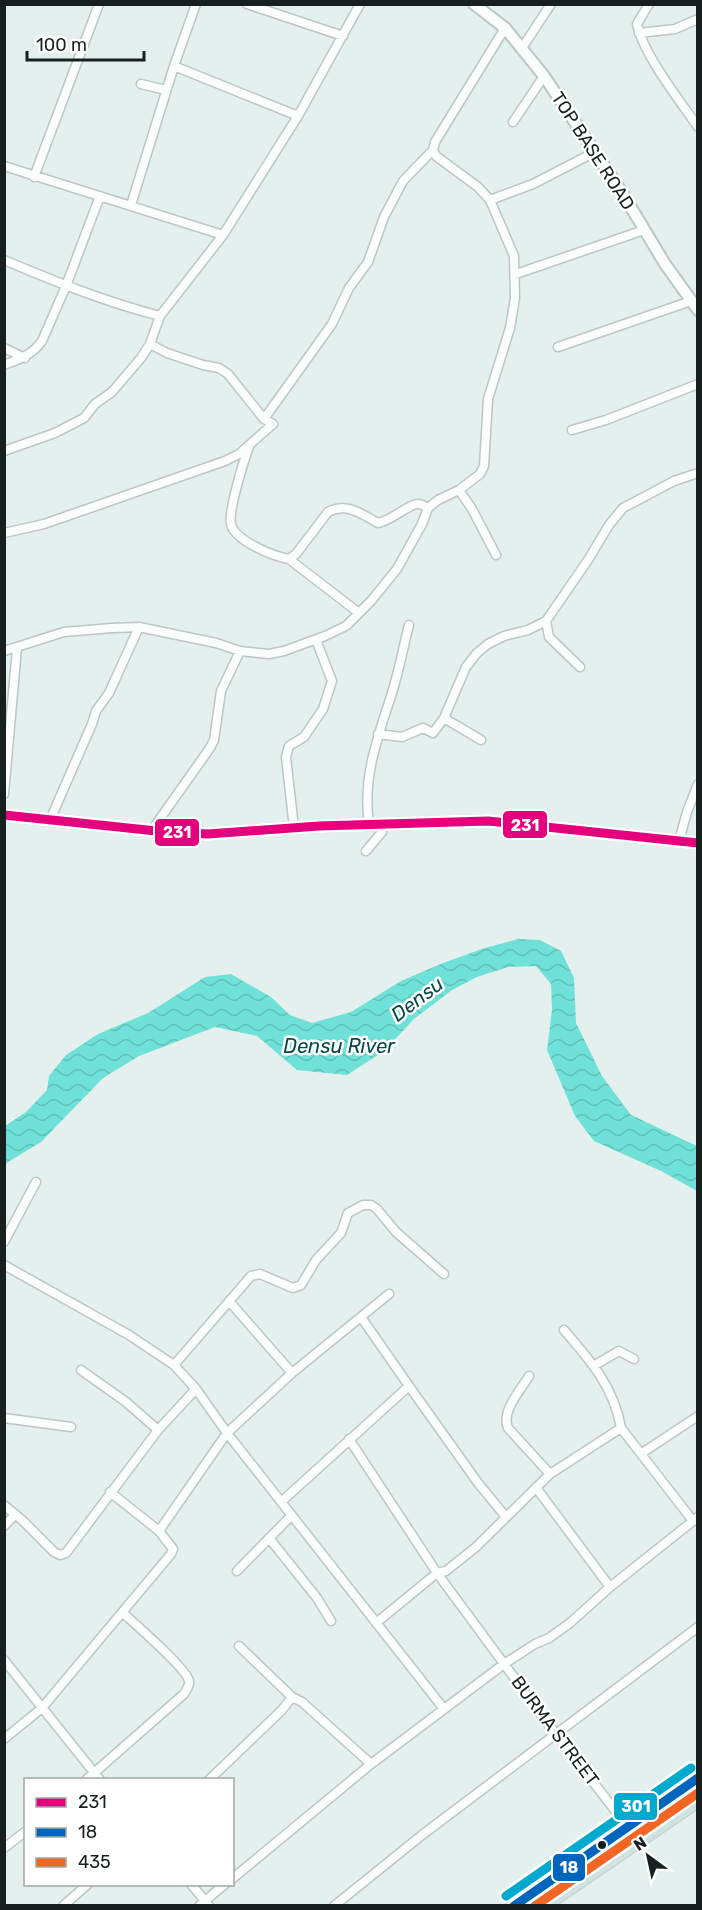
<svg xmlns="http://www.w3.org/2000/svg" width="702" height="1910" viewBox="0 0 702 1910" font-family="Rubik,sans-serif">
  <defs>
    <pattern id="water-waves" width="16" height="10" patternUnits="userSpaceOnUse" patternTransform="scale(1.5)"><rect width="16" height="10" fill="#70e1d8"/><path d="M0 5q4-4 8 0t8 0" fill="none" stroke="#60c1b9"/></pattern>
  </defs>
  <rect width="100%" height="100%" fill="#e4f0ee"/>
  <path fill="url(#water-waves)" d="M518 939 540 940 561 951 574 978 576 1023 602 1076 631 1115 697 1146V1191L661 1171 594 1141 575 1116 547 1050 552 1010 551 984 536 966 508 967 477 977 452 990 414 1019 384 1051 347 1075 297 1070 257 1036 215 1027 139 1056 103 1078 41 1142 5 1164V1126L26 1112 47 1090 49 1076 66 1055 98 1034 148 1013 205 977 231 974 271 997 290 1015 312 1023 351 1012 401 981 443 963 485 948Z"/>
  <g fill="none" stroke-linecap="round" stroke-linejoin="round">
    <g stroke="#bcc6c5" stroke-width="11">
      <path id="minor" d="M247 4 343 36
        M649 4 637 24C643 54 680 101 698 127
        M639 33 675 29 698 19
        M522 48 551 4
        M174 66 298 116
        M141 84 166 90
        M513 122 544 76
        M4 166 223 235
        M34 177 99 4
        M490 200 533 184 595 152
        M131 205 174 66 196 4
        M4 260C56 282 106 302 160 316
        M516 274 644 230
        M558 347 691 301
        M4 348 25 358
        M4 365C20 359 32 355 42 341L66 286 100 196
        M264 419 332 324 349 288 368 262 384 217 403 181 433 150 435 142 505 28
        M572 430 606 420 698 384
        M249 447C244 460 228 511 231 524 235 541 273 556 289 559L296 554 328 512C347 502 361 514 378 523 391 521 412 502 419 504 422 504 425 507 428 508
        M4 451 55 433 84 418 95 404 112 392 141 358 150 344 160 316 223 235 298 116 360 4
        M459 490 472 509 496 555
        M4 533 44 524 225 461 239 454 273 424 264 419 228 374 219 368 203 365 167 353 150 344
        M289 559 359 613
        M546 621 549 637 580 667
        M4 651 64 632 112 628 139 627 216 643 240 651 269 654 284 651 325 636 346 626 371 601 397 569 422 524 428 508 438 500 459 490 480 474 484 466 488 399 510 328 515 298 514 256 490 200 478 187 436 156 433 150
        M444 718 481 740
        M378 734 402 737 423 728 433 733 444 718 466 667 477 653 488 644 504 636 528 630 546 621 588 560 609 525 623 508 674 481 698 473
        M4 794 17 648
        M50 820 92 724 96 711 109 693 139 627
        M369 824C362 777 378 737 392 693 399 671 403 648 409 625
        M294 828 286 757 289 746 304 737 323 709 332 681 316 640
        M152 830 210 748 214 740 221 691 240 651
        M679 841 687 812 698 784
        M366 851 382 832 384 824
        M4 1242 36 1182
        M4 1265 129 1335 174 1365 196 1389 227 1433 444 1709
        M229 1301 292 1373
        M361 1317 409 1386
        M564 1330C590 1360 614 1387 621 1428L693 1521
        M174 1365 251 1276 260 1274 293 1288 301 1285 316 1260 341 1233 348 1213 363 1205H371L377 1209 396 1232 444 1274
        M595 1365 619 1351 634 1359
        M81 1370 126 1402 158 1430
        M4 1418 71 1427
        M349 1439 437 1573 555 1733 628 1827
        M642 1453 698 1416
        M550 1474 621 1428
        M537 1489 610 1587
        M110 1492 159 1531
        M281 1502 409 1386 478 1483 506 1517
        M4 1505 22 1520 54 1552 60 1555 66 1553 158 1430 196 1389
        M4 1526 15 1515
        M269 1538 317 1598 331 1621
        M237 1571 291 1516
        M376 1623 437 1573 446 1571 476 1547 550 1474 508 1428C501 1411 520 1391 529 1376
        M239 1646 292 1697
        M4 1660 100 1780
        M4 1739 42 1708 171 1554 173 1549 159 1531 227 1433 292 1373 389 1294
        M86 1780 184 1694C186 1690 190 1686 189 1681 187 1669 135 1624 123 1613
        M209 1780 282 1710 292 1697 302 1702 371 1764
        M4 1848 26 1831
        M232 1879 371 1764 504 1664 535 1644 549 1638 570 1623 610 1587 698 1517
        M191 1884 209 1906
        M63 1906 88 1884
        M199 1906 225 1884
        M334 1906 422 1835 698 1627"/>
    </g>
    <g stroke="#bcc6c5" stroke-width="14">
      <path id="tertiary" d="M474 4 505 28 544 76 623 194 665 264 698 310
        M4 815 166 832 208 834 319 826 488 821 698 843"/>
    </g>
    <g stroke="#c7cdcc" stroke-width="16">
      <path id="trunk" d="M513 1906 698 1778
        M543 1906 698 1800"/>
    </g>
    <use href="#minor" stroke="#fbfdfc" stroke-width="8"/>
    <use href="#tertiary" stroke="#fbfdfc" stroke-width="10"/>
    <use href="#trunk" stroke="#cee2e0" stroke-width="14"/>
    <g stroke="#fff" stroke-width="14">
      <path id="bus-1" d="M4 815 166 832 208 834 319 826 488 821 698 843"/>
    </g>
    <g stroke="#fff" stroke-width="14">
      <path id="bus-2" d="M514 1906 698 1778"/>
    </g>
    <g stroke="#fff" stroke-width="14">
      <path id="bus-3" d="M535 1906 698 1793"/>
    </g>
    <g stroke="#fff" stroke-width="14">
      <path id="bus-4" d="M506 1896 691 1768"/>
    </g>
    <use href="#bus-1" stroke="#e5007d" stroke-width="9"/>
    <use href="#bus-2" stroke="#0065bd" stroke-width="9"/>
    <use href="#bus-3" stroke="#f26522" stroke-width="9"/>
    <use href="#bus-4" stroke="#00a9ce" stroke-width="9"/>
  </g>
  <circle fill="#18201f" stroke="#fff" stroke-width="2" cx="602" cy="1845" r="5"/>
  <g text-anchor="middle" stroke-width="5" stroke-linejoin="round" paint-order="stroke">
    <g font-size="18" fill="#18201f" stroke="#fff">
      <text transform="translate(593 151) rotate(57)" y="6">TOP BASE ROAD</text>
      <text transform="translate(555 1731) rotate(53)" y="6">BURMA STREET</text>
    </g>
    <g font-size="20" font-style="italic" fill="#034a45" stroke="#fff">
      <text transform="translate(417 999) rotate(-37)" y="7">Densu</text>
      <text x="339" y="1053">Densu River</text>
    </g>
  </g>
  <g stroke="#fff" stroke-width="2">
    <rect x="502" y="810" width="46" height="29" rx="6" fill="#e5007d"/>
    <rect x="154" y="818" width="46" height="29" rx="6" fill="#e5007d"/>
    <rect x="613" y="1792" width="45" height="29" rx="6" fill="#00a9ce"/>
    <rect x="552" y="1853" width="34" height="29" rx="6" fill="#0065bd"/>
  </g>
  <g font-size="16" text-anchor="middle" font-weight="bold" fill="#fff">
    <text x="525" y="831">231</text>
    <text x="177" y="838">231</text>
    <text x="636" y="1812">301</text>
    <text x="569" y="1873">18</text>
  </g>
  <rect width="702" height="1910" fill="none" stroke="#18201f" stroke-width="12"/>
  <rect x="24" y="1778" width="210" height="108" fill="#ffffff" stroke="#a3a6a5" stroke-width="1.5"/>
  <rect x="36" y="1798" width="30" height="9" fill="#e5007d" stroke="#a3a6a5" stroke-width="1.5"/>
  <text x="78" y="1808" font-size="18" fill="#18201f">231</text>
  <rect x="36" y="1828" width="30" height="9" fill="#0065bd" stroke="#a3a6a5" stroke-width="1.5"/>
  <text x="78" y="1838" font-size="18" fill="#18201f">18</text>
  <rect x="36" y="1858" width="30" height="9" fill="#f26522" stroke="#a3a6a5" stroke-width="1.5"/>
  <text x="78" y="1868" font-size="18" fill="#18201f">435</text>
  <g transform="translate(648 1856) rotate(327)" stroke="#ffffff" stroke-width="4.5" paint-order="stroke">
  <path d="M0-4.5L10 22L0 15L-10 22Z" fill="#18201f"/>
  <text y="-9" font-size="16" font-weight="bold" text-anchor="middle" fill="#18201f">N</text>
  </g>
  <path d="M27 51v9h117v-9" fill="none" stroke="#18201f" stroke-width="3"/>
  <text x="36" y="51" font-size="18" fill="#18201f" stroke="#ffffff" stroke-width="4.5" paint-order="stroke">100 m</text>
</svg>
